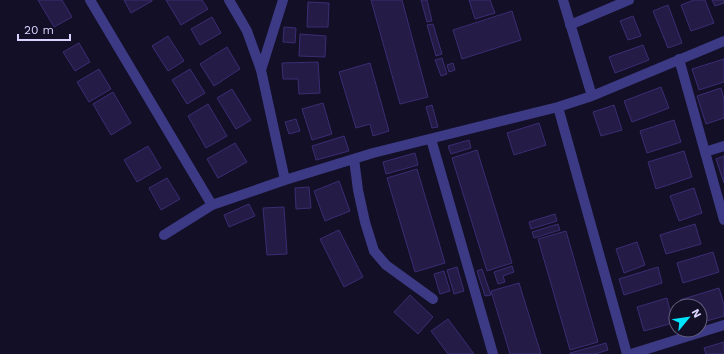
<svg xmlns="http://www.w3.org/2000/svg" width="724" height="354" viewBox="0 0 724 354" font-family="'Work Sans',sans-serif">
  <rect width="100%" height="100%" fill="#130f26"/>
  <path fill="#241b47" stroke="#3b2d73" d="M38 0H62L72 17 54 27Z
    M124 0H152V1L131 13Z
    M166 0H202L208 9 181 25Z
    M371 0H402L428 97 400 104Z
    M421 0H427L432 21 427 22Z
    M469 0H490L495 13 475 19Z
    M694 0H705L714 23 691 31 681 5Z
    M712 0H724V3L715 6Z
    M308 2 329 3 328 27H307Z
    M668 5 682 43 668 48 653 11Z
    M512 11 521 40 462 59 453 30Z
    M633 16 641 36 628 40 620 21Z
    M212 17 221 33 200 45 191 29Z
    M433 24 442 54 436 56 427 25Z
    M284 27 296 28 295 43 283 42Z
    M300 34 326 36 325 57 299 56Z
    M168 36 184 61 168 71 152 46Z
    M79 43 90 62 75 71 63 52Z
    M643 45 649 60 615 73 609 57Z
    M227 47 240 69 214 86 200 64Z
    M442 58 447 74 441 76 435 60Z
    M724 59V82L699 90 692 69Z
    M318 62 320 93 299 94 298 79H283L282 63Z
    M370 63 389 131 373 136 370 124 356 128 339 72Z
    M453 63 455 70 449 72 447 65Z
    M99 69 111 89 89 102 77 82Z
    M190 69 205 93 187 104 172 80Z
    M661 87 669 108 632 122 624 101Z
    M721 88 724 99V118L706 124 697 96Z
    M232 89 251 120 236 129 217 98Z
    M113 92 131 123 111 135 93 104Z
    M323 103 332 134 312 140 302 109Z
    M208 104 227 136 206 148 188 116Z
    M432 105 438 127 432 128 426 107Z
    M614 105 622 130 601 136 593 112Z
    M296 119 300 131 289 134 285 122Z
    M674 120 681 142 647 153 640 131Z
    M539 123 546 145 514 155 507 133Z
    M344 136 349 151 316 160 312 146Z
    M469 140 471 148 451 154 448 146Z
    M235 143 247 162 218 178 207 159Z
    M148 146 161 168 137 182 124 160Z
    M477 150 512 263 487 271 452 158Z
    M684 151 692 177 656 189 648 162Z
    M415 153 418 165 386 174 383 162Z
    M724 156V183L716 159Z
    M417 169 445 263 415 272 387 178Z
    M167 178 180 199 161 210 149 188Z
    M339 181 350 211 325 221 314 191Z
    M309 187 311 208 296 209 295 188Z
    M694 188 702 213 679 221 670 196Z
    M249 204 255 216 229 227 224 215Z
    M284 207 287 254 267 255 263 208Z
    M555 214 557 221 531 229 529 222Z
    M558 224 560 230 534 238 532 232Z
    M695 224 701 244 666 254 660 235Z
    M339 230 363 277 344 287 320 239Z
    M566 231 598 342 570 350 538 239Z
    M637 242 645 265 624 273 616 249Z
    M713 252 719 272 683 283 677 263Z
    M512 266 514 272 503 276 505 282 498 284 494 272Z
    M457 267 464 291 454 294 447 270Z
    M658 267 662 283 624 295 619 279Z
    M482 269 491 295 485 296 477 271Z
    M444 271 450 291 440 294 434 274Z
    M519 283 541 354H510L491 291Z
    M719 288 724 305V316L700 323V306H682L680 300Z
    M410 295 433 317 418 334 394 312Z
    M667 298 673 323 644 331 637 307Z
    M448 319 474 354H448L431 331Z
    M724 342V354H706L704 348Z
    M606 343 608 350 595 354H570V353Z"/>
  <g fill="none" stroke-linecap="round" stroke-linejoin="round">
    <path stroke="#3d3a85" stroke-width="10" d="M90 0 212 205
      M229 0 247 31 261 70 285 180
      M563 0 592 96
      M570 25 629 0
      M679 59 724 220
      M261 70 283 0
      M558 107 627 354
      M431 139 493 354
      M705 152 724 146
      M354 159 358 190 365 222 374 251 386 265 433 299
      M164 235 212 205 285 180 373 153 558 107 592 96 724 41
      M631 354 724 325"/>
  </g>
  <g transform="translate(688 318) rotate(61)"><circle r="19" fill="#130f26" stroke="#625e7d"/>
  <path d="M0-3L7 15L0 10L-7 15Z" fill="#00e5ff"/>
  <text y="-6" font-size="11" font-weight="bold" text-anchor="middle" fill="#d9d4ff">N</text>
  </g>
  <path d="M18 34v6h52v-6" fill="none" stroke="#d9d4ff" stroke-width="2"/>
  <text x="24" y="34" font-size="12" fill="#d9d4ff" stroke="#130f26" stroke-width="3" paint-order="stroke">20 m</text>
</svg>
